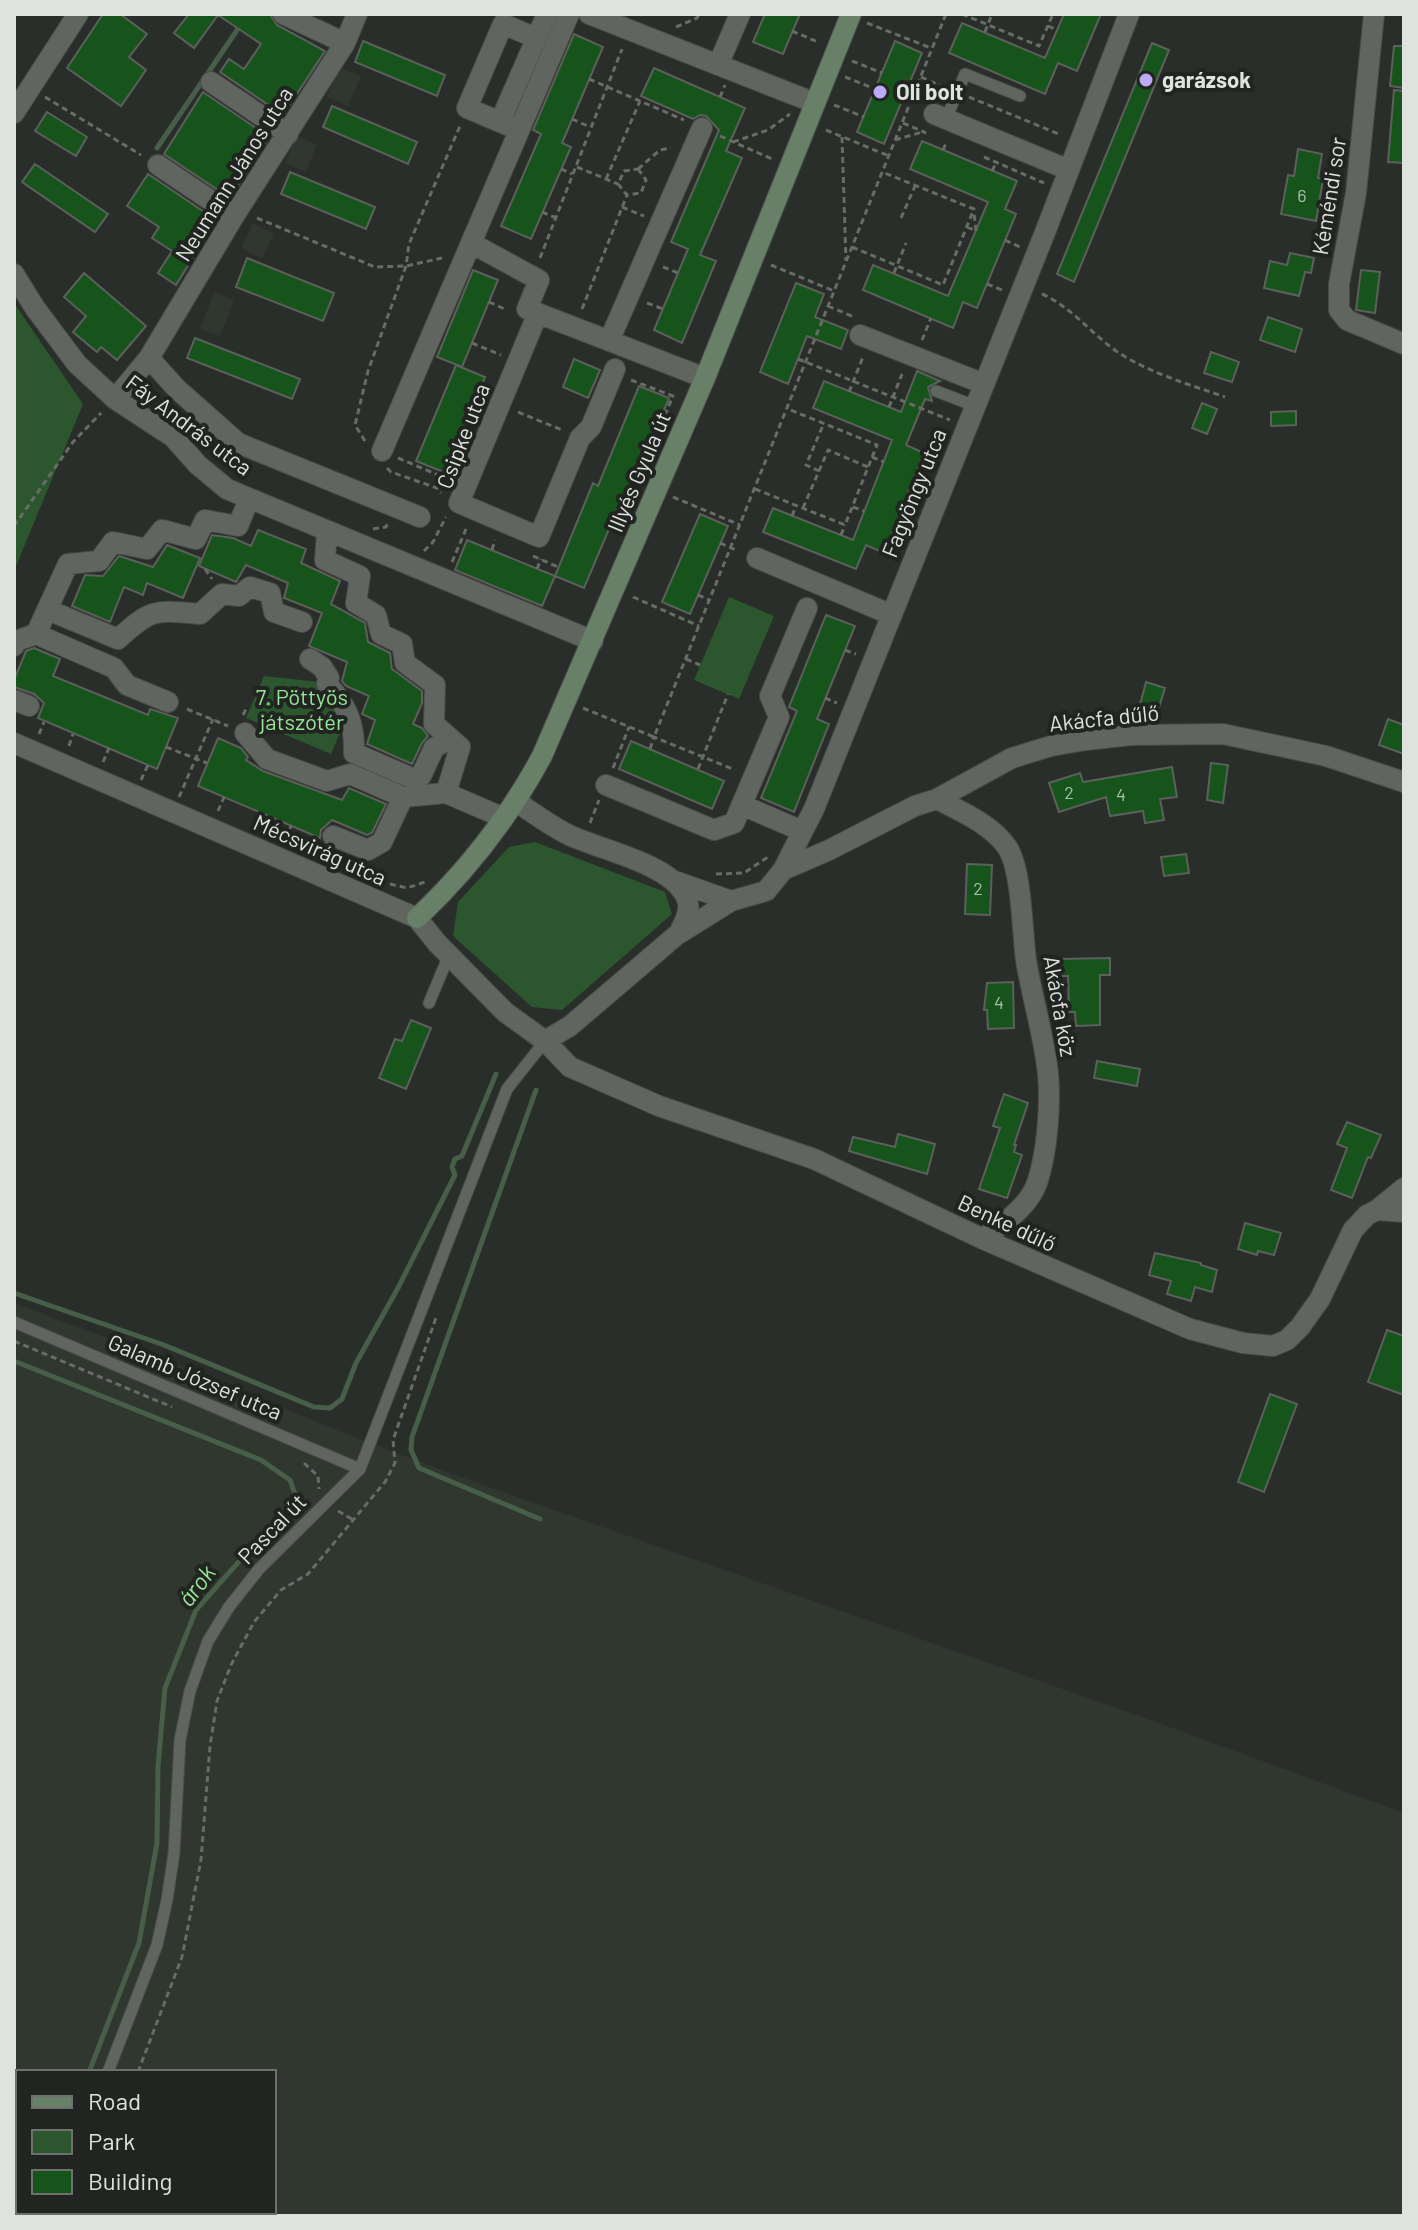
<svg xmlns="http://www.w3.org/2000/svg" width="1418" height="2230" viewBox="0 0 1418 2230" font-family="Barlow,sans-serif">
  <rect width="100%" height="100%" fill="#2a2e2a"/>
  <path fill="#2f372e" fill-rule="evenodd" d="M340 67 361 76 348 106 327 97Z
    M297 136 317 145 306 172 285 163Z
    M253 223 274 234 262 259 241 248Z
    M214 292 234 300 220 336 200 329Z
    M14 1303 203 1374 341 1432 455 1475 1145 1718 1404 1813V2216H14ZM18 2072H274V2212H18Z"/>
  <path fill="#2c562d" d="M14 303 83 404 14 571Z
    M729 597 774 616 739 699 694 680Z
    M264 676 319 682 344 723 331 754 246 718Z
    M535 842 665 892 672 914 562 1010 532 1007 453 936 458 902 509 847Z"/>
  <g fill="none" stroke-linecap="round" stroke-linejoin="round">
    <path stroke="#475e48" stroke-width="5" d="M157 148 248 14
      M536 1090 412 1437 411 1450 419 1468 540 1519
      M14 1293 164 1345 314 1407 330 1408 342 1399 356 1363 398 1288 455 1175 452 1167 455 1159 462 1156 496 1074
      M14 1361 261 1460 290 1480 296 1497 196 1610 165 1688 158 1766 157 1843 139 1943 89 2072
      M32 2216 34 2212"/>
  </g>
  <path fill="#17541c" stroke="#5c605c" stroke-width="2" d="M103 14H120L147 34 129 57 146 70 121 106 67 68Z
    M189 14H270L277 25 325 51 283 115 220 72 229 59 244 69 261 44 218 15 194 48 174 33Z
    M765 14H800L783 54 753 42Z
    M1064 14H1101L1077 71 1058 63 1045 94 949 53 962 23 1045 58Z
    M574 34 603 47 562 143 571 147 531 239 501 226 541 134 533 130Z
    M363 41 445 75 437 96 355 62Z
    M895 41 922 53 884 144 857 132Z
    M1152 43 1169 50 1074 282 1057 274Z
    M1394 46H1404V88L1390 86Z
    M654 68 745 108 726 151 742 158 700 255 716 261 682 343 654 330 688 249 671 242 719 130 706 116 700 115 693 119 641 96Z
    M1394 90 1404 91V163L1388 162Z
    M203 92 269 137 230 198 164 154Z
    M332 106 417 142 408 164 323 127Z
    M47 112 87 137 76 156 35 131Z
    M922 141 1017 181 1005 209 1016 214 977 308 963 302 953 328 863 290 873 265 948 296 988 202 910 169Z
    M1298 149 1322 154 1318 178 1323 179 1316 221 1281 214 1288 175 1294 176Z
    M35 164 108 214 95 232 22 182Z
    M290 172 375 207 366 229 281 194Z
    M148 174 216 220 176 285 158 273 172 251 152 238 159 227 127 206Z
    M1290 253 1314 258 1311 273 1305 272 1299 296 1264 288 1270 261 1287 265Z
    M247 258 334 293 323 321 236 287Z
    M473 270 498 280 462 367 437 357Z
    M1361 270 1380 272 1375 313 1356 310Z
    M84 273 146 326 117 360 101 347 97 352 73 332 86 316 64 297Z
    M796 283 824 294 815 317 848 330 841 349 807 336 788 384 760 372Z
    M1268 317 1302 329 1295 352 1260 340Z
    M195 338 300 379 292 399 187 358Z
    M1211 352 1239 362 1232 382 1204 373Z
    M574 359 600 370 588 398 563 387Z
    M456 365 485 377 446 473 416 461Z
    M917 371 940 381 928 387 932 401 925 399 906 445 924 453 884 553 866 545 856 569 763 532 773 508 853 540 892 440 813 408 824 381 901 412Z
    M639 386 669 398 628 498 623 496 584 588 555 576 593 483 598 486Z
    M1202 403 1217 409 1207 434 1192 428Z
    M1296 411V425L1271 426V412Z
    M700 514 728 526 690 614 662 602Z
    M258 530 306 549 301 563 340 581 331 604 365 623 368 642 390 653 392 669 422 691V703L413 724 422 728 428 736 422 743 412 764 367 744 375 720 362 714 369 696 346 686 342 681 347 662 309 646 322 613 284 598 288 583 246 565 236 582 199 566 212 535 233 538 251 546Z
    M467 540 555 576 542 606 455 570Z
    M167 545 200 558 183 598 147 583 143 595 124 587 110 622 72 606 85 575 103 576 119 556 153 567Z
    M826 615 855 626 817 719 829 724 794 812 761 798 797 711 789 707Z
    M34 648 60 659 53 676 148 715 150 709 178 718 157 769 38 718 44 703 34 694 14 687V680L26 651Z
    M1146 682 1165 688 1156 717 1138 712Z
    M1388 719 1404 725V754L1379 745Z
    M218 738 241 748 248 757 246 760 263 771 342 800 349 788 386 804 372 833 367 835 332 820 321 830 320 838 198 786Z
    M631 741 724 781 712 809 619 769Z
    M1211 763 1228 765 1223 803 1207 800Z
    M1172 767 1177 797 1160 799 1164 820 1145 823 1143 811 1110 816 1106 797 1059 812 1049 783 1080 773 1083 782Z
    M1186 854 1189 873 1164 876 1161 857Z
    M967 864 992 865 990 915 965 914Z
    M1110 958V975H1100V1025L1076 1026 1075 1012H1069L1068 976H1061V959Z
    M1013 982 1014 1028 988 1029 987 1010H984L987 983Z
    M411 1020 431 1028 406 1089 379 1078 395 1039 402 1041Z
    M1097 1061 1140 1069 1137 1086 1094 1078Z
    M1004 1094 1028 1103 1014 1145H1016L1014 1152 1022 1155 1007 1198 979 1189 1000 1128 993 1126Z
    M1347 1122 1381 1135 1371 1158 1368 1157 1352 1198 1331 1190 1347 1148 1337 1144Z
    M898 1134 935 1144 927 1174 849 1151 853 1137 895 1147Z
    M1245 1223 1281 1233 1274 1255 1258 1251 1257 1255 1238 1249Z
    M1155 1253 1201 1263V1265L1217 1270 1212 1292 1195 1287 1191 1301 1167 1294 1171 1281 1149 1275Z
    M1387 1330 1404 1336V1395L1368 1382Z
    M1270 1394 1297 1404 1264 1492 1238 1482Z"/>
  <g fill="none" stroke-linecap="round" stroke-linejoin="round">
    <g stroke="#484b48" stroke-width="13">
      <path id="lane" d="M946 119 965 74 1020 96
        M936 391 975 406
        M429 1003 449 955
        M14 1322 360 1469
        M108 2072 157 1945 167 1900 174 1853 180 1740 190 1691 208 1641 229 1607 259 1569 360 1469 507 1089 545 1041
        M52 2216 53 2212"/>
    </g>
    <g stroke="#484b48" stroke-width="22">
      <path id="street" d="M283 14 345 43
        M569 14 471 243 539 280 527 309 705 378
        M589 14 815 103
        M1374 14 1356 193 1339 284V310L1347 320 1404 344
        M718 65 740 14
        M211 82 288 134
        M14 113 78 14
        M934 114 1069 170
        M500 122 547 14
        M519 130 467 108 503 24 536 38
        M158 165 234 216
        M14 274 35 308 77 364 115 399 173 437 198 465 227 489 593 641
        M538 313 459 503 539 537 580 438 591 427 615 369
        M860 335 984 384
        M609 341 702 128
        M149 358 177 389 238 443 420 517
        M115 399 149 358 234 216 345 43 357 14
        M382 451 471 243
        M327 532 325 560 360 576 356 603 376 615 381 634 402 644 405 663 435 685 434 724 460 747 446 793
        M757 558 892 615
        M48 610 118 639C152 608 155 610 200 614L222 594 239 596 250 587 270 593 274 612 302 622
        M36 634 114 668 127 685 168 702
        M14 646 16 641 36 634 68 564 99 561 113 542 147 549 162 530 196 539 205 520 238 526 249 499
        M310 659 322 667 329 678 327 684C347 705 355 724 354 753L414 779 421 776 434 748 450 738
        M14 700 29 706
        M245 733 267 759 327 781 350 774 403 797
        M14 743 417 918 437 943 505 1012 545 1041 570 1067 659 1106 814 1159 983 1239 1190 1329 1243 1343 1273 1346 1287 1340 1300 1327 1320 1299 1353 1230 1367 1215 1377 1210 1404 1212
        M606 785 714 830 734 823 779 717 770 696 807 608
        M937 799C960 811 991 824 1007 847 1022 869 1022 931 1026 960 1032 998 1044 1035 1048 1074 1051 1104 1047 1154 1037 1183 1028 1208 1003 1223 983 1239
        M517 802C534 814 551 826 569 835 601 850 666 863 684 893 693 906 686 920 679 933L570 1026 545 1041
        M742 805 802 831
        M333 836 368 850 382 842 403 797 446 793 504 818
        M783 870 829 850 915 806 937 799 1012 758 1051 746 1086 740 1131 735 1223 734 1326 756 1404 782
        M672 880 731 901 766 891 783 870 814 809 1044 235 1129 14
        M680 933 731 901
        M1377 1210 1404 1188"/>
    </g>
    <g stroke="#484b48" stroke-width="22">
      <path id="secondary" d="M417 918C467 871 509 817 542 756L705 378 851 14"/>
    </g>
    <path stroke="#686b68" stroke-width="3" stroke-dasharray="6 4" stroke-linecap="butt" d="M962 14 1039 46 1053 14
      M867 23 931 48
      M1048 26 1057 30
      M676 27 697 18 699 14
      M792 31 818 42
      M985 32 992 14
      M852 61 882 73
      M845 77 875 89
      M921 77 943 87
      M589 79 684 120
      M45 97 141 155
      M720 97 725 85
      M969 97 1061 135
      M834 105 864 117
      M572 119 590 127
      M903 123 926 133
      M826 130 889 156
      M720 136 772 159
      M842 137 846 261
      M895 140 922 132
      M733 142 768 130 790 114
      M943 150 947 141
      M984 157 1044 183
      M577 167 618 184
      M561 169 572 174
      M638 169 646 180 641 193 627 195 618 184 624 171Z
      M638 169 660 150 671 148
      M992 171 997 161
      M606 179 640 101
      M622 207 644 216
      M542 212 556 218
      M257 218 375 267 406 266 442 258
      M901 218 915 186
      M967 227 976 231 974 213
      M1005 240 1020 247
      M852 247 943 285 974 209 882 172
      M540 258 622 49
      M771 265 834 291
      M663 267 678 273
      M894 273 906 243
      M987 284 1002 290
      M1042 294C1070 306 1091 333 1116 351 1149 373 1188 384 1225 397
      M489 302 507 310
      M647 303 663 309
      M828 306 854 317
      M582 309 627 195
      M922 340 931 318
      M472 343 501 355
      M798 359 950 420
      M631 380 673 396 659 429
      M849 392 863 357
      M889 407 902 374
      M518 412 562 430
      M365 441 355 425 368 371 406 266 409 244 460 126
      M872 457 884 462
      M398 458 450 480
      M387 468 391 472 437 488 441 493
      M819 471 828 450 868 467
      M914 479 925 484
      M755 489 845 525 877 445 788 409
      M673 497 740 525
      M853 507 864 511
      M803 508 819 471 806 465 824 423
      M792 516 796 506
      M14 526 73 442 101 413
      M895 526 906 531
      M373 529 386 527 387 524
      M841 535 845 525
      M720 543 738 551
      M492 550 495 540
      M424 551 433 542 446 517
      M533 556 558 567
      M452 562 466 529
      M205 569 212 579
      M537 569 541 559
      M698 595 709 600
      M633 597 699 626
      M845 650 856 654
      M686 659 700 665
      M825 698 837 703
      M583 708 654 737 946 14
      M187 709 228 726
      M243 715 247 707
      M39 734 44 722
      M69 746 73 734
      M166 747 207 763
      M650 749 654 737 735 770
      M103 762 109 748
      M613 768 629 727
      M698 769 728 694
      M141 780 148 765
      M179 797 213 719
      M218 811 224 797
      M590 823 599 800
      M256 826 261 813
      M285 839 291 826
      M716 874 744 873 768 857
      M390 884 407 888 425 882
      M14 1341 172 1407
      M304 1463 318 1476 319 1489
      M338 1511 352 1519
      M138 2072 182 1957 201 1860 210 1746 217 1701 231 1665 254 1622 281 1590 308 1574 385 1482 395 1463 393 1440 437 1315
      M82 2216 84 2212"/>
    <use href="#lane" stroke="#606560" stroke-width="11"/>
    <use href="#street" stroke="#606560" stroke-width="20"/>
    <use href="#secondary" stroke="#687f68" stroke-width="20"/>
  </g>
  <g fill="#bcaaf6" stroke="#212420" stroke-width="3">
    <circle cx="1146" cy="80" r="8"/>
    <circle cx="880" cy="92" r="8"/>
  </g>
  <g text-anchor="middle" stroke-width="8" stroke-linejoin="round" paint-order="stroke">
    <g font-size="18" fill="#adbeae">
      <text x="1302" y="202">6</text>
      <text x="1069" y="799">2</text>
      <text x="1121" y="801">4</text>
      <text x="978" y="895">2</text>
      <text x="999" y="1009">4</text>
    </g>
    <g font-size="22" font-weight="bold" fill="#dfe2df" stroke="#212420" text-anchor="start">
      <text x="1162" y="88">garázsok</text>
      <text x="896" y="100">Oli bolt</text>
    </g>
    <g font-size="22" fill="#dfe2df" stroke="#212420">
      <text transform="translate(234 174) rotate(-58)" y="8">Neumann János utca</text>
      <text transform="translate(1329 196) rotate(-81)" y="8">Kéméndi sor</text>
      <text transform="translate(189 425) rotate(37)" y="8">Fáy András utca</text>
      <text transform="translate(463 436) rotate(-69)" y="8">Csipke utca</text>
      <text transform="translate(639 472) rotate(-67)" y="8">Illyés Gyula út</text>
      <text transform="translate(914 493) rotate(-68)" y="8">Fagyöngy utca</text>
      <text transform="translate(1104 718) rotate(-6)" y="8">Akácfa dűlő</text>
      <text transform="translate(320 850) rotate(24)" y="8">Mécsvirág utca</text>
      <text transform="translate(1060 1006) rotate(80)" y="8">Akácfa köz</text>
      <text transform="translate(1007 1223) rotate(25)" y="8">Benke dűlő</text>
      <text transform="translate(195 1377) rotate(23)" y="8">Galamb József utca</text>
      <text transform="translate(272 1529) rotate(-46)" y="8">Pascal út</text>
    </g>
    <g font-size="22" fill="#95e796" stroke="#212420">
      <text x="302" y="705">7. Pöttyös<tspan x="302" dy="25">játszótér</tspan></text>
    </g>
    <g font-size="24" font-style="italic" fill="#94e695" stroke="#212420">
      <text transform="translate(197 1586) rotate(-53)" y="8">árok</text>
    </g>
  </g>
  <rect width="1418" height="2230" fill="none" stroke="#dfe2df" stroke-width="32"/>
  <rect x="16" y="2070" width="260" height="144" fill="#212420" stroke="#6d706c" stroke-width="2"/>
  <rect x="32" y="2096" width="40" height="12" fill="#687f68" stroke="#6d706c" stroke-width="2"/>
  <text x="88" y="2110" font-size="24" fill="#dfe2df">Road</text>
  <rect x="32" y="2130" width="40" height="24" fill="#2c562d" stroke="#6d706c" stroke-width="2"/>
  <text x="88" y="2150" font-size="24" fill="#dfe2df">Park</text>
  <rect x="32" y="2170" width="40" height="24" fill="#17541c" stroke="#6d706c" stroke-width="2"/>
  <text x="88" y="2190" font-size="24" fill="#dfe2df">Building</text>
</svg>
